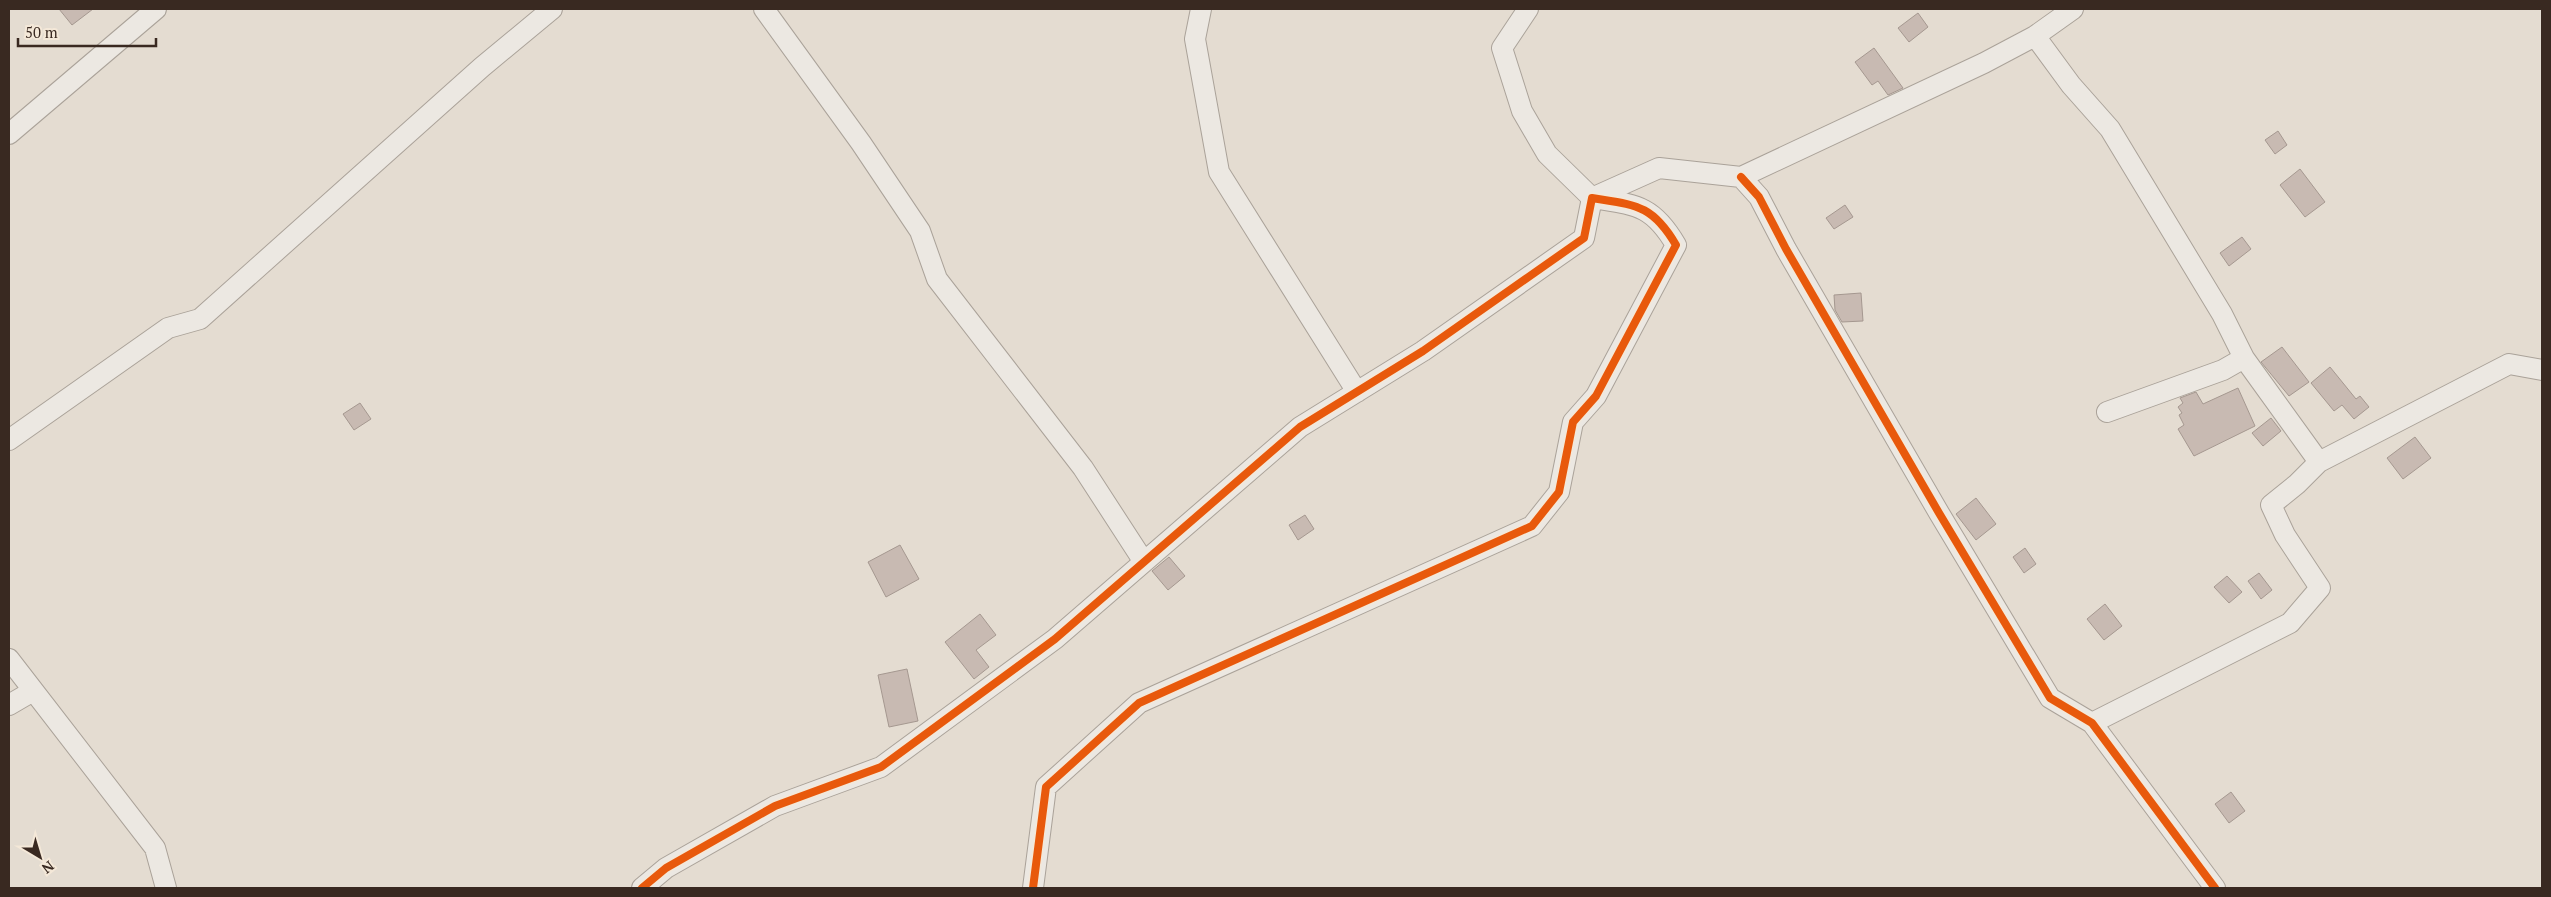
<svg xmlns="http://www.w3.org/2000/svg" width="2551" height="897" viewBox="0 0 2551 897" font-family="'PT Serif',serif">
  <rect width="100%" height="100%" fill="#e4dcd1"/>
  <path fill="#c8bab2" stroke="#a59890" d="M59 9H93L72 25Z
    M1918 13 1928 27 1909 42 1898 28Z
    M1874 48 1903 88 1888 95 1878 81 1872 85 1855 62Z
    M2278 131 2287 145 2275 154 2265 140Z
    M2300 169 2325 202 2305 217 2280 185Z
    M1845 205 1853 217 1834 229 1826 218Z
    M2242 237 2251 249 2229 266 2220 253Z
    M1861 293 1863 321 1842 322 1835 310 1834 295Z
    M2282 347 2309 382 2289 396 2261 362Z
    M2330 367 2356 399 2360 396 2369 407 2354 419 2342 405 2334 411 2311 383Z
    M2238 388 2255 426 2194 456 2178 429 2184 425 2179 415 2182 413 2178 407 2183 403 2180 398 2196 392 2203 404Z
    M360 403 371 419 354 430 343 414Z
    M2271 418 2281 431 2263 446 2252 433Z
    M2415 437 2431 458 2403 479 2387 458Z
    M1976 498 1996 524 1976 540 1956 514Z
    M1305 515 1314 529 1298 540 1289 525Z
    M900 545 919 579 886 597 868 562Z
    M2025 548 2036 564 2024 573 2013 557Z
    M1169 557 1185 576 1168 590 1152 571Z
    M2259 573 2272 590 2261 599 2248 581Z
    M2227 576 2242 592 2229 603 2214 587Z
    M2105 604 2122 626 2104 640 2087 619Z
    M980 614 996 635 976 650 989 667 974 679 945 642Z
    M907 669 918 721 889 727 878 675Z
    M2231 792 2245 811 2229 823 2215 804Z"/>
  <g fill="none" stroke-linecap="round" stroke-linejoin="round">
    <g stroke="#aaa299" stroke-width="22">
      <path id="minor" d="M764 9 861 143 920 231 937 279 1083 468 1144 562
        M1201 9 1195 39 1219 172 1357 392
        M1528 9 1502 48 1522 111 1547 154 1592 198 1659 168 1741 177 1984 63 2035 36 2073 9
        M2035 36 2071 85 2110 129 2222 314 2244 358 2319 462
        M9 134 156 9
        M1741 177 1759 197 1786 249 1939 513 2050 698 2092 723 2215 888
        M2107 412 2223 370 2244 358
        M9 440 168 328 200 319 482 67 552 9
        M9 659 155 848 166 888
        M9 705 33 691
        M2092 723 2290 623 2320 588 2285 535 2271 505 2297 484 2319 462 2509 364 2542 370
        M642 888 666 868 775 806 881 767 1055 639 1300 427 1423 351 1584 238 1592 198C1635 205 1652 204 1676 245L1596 396 1573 422 1559 492 1532 526 1139 703 1046 787 1033 888"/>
    </g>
    <use href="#minor" stroke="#ece8e2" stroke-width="20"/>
    <g stroke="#f4e8d8" stroke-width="11">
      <path id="cycleway" d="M1741 177 1759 197 1786 249 1939 513 2050 698 2092 723 2215 888
        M642 888 666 868 775 806 881 767 1055 639 1300 427 1423 351 1584 238 1592 198C1635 205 1652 204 1676 245L1596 396 1573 422 1559 492 1532 526 1139 703 1046 787 1033 888"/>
    </g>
    <use href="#cycleway" stroke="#e8590c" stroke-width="8"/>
  </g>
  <rect width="2551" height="897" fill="none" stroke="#392921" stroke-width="20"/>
  <g transform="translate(40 857) rotate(142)" stroke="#f4e8d8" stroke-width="4" paint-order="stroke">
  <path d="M0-4L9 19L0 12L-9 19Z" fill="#392921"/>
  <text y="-8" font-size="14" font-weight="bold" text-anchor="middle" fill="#392921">N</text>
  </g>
  <path d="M18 38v8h138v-8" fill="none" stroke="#392921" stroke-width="2.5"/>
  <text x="25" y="38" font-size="15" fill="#392921" stroke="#f4e8d8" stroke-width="4" paint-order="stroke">50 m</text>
</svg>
